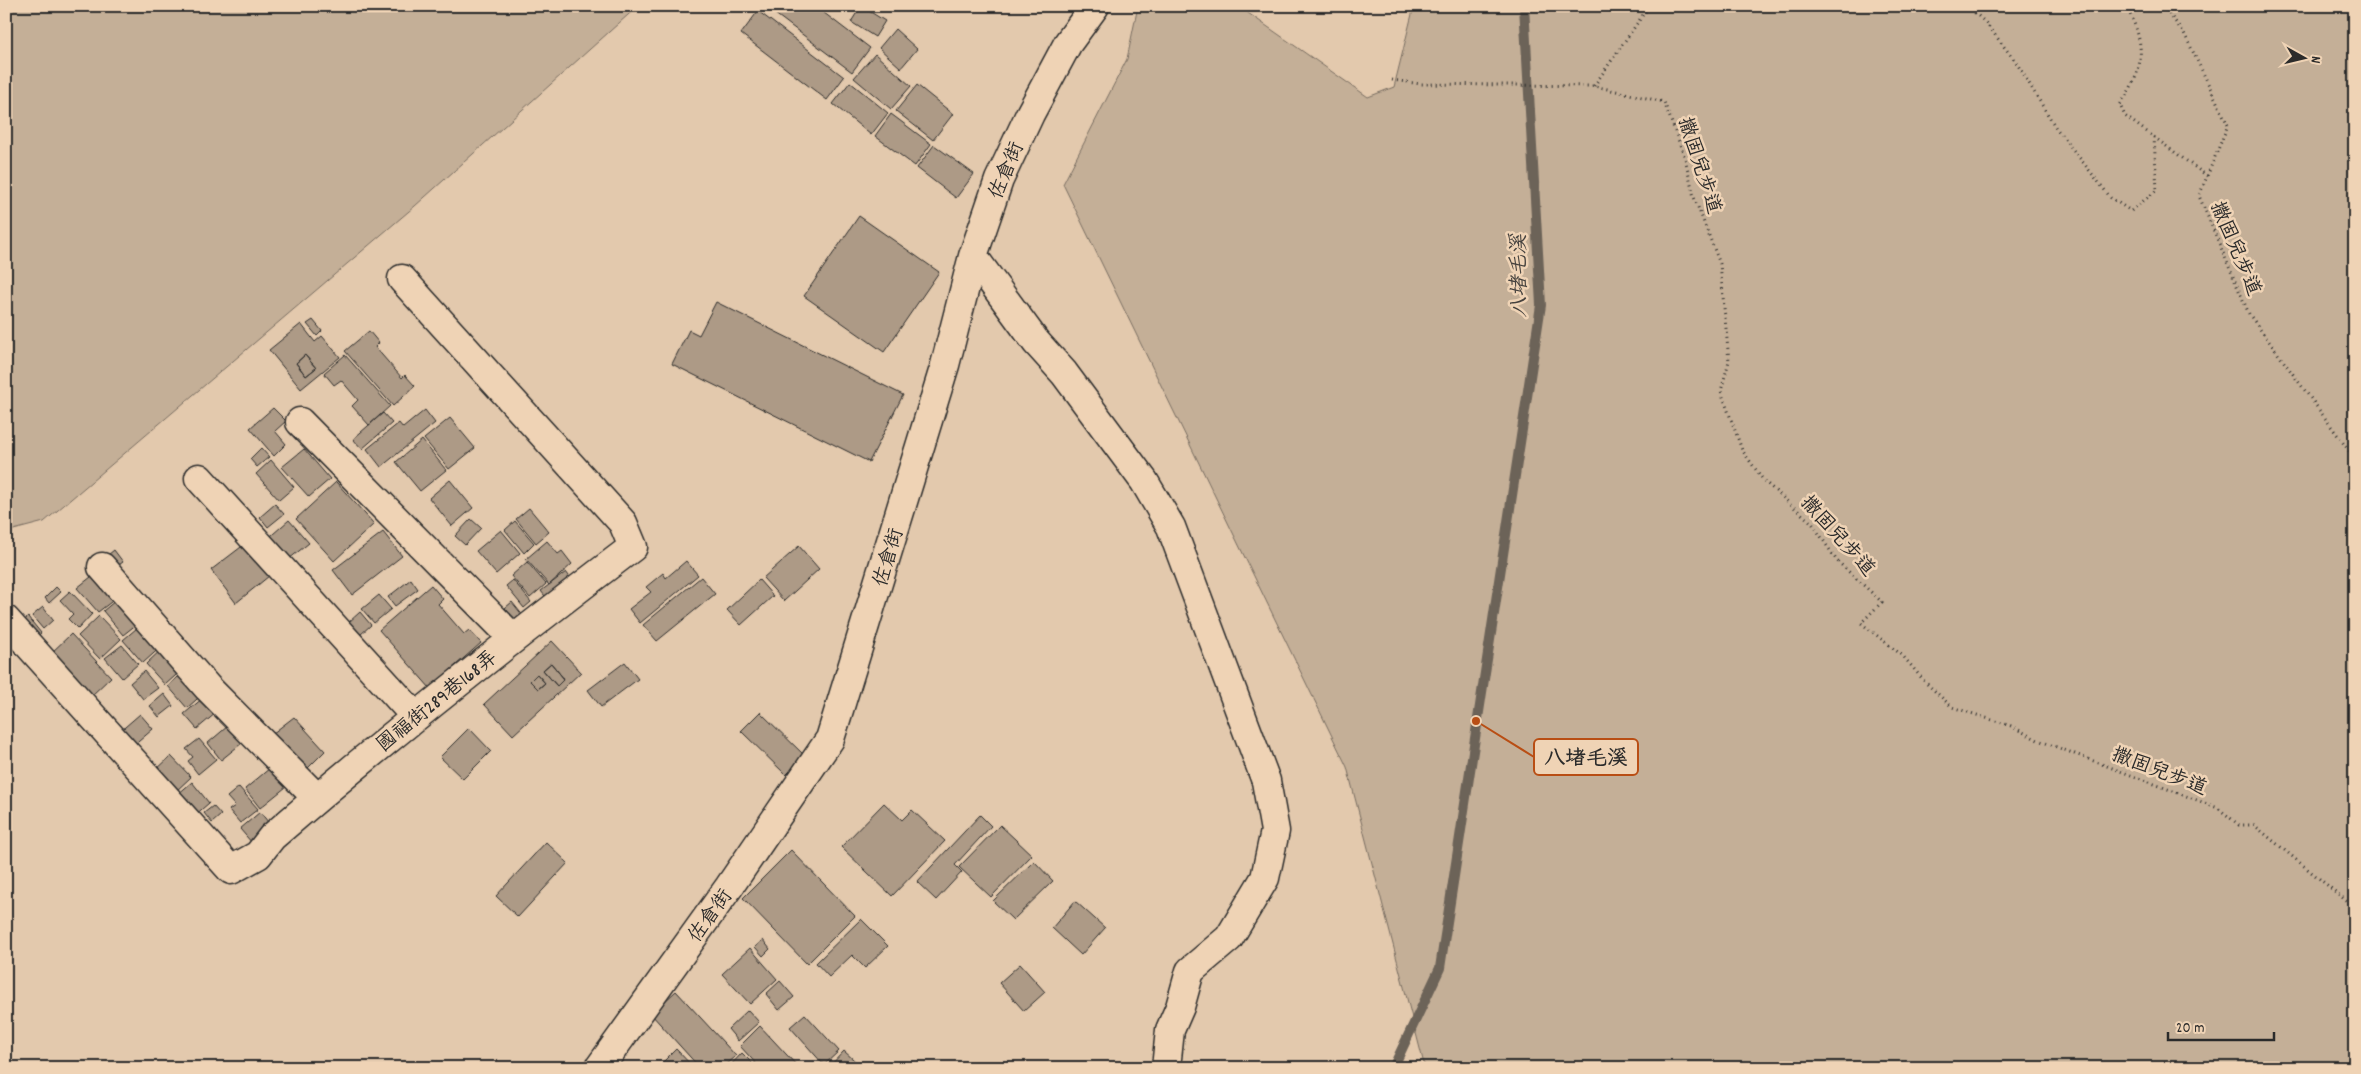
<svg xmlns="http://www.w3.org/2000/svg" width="2361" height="1074" viewBox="0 0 2361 1074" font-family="Dekko,'LXGW WenKai TC',sans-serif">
  <rect width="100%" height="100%" fill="#e3c9ad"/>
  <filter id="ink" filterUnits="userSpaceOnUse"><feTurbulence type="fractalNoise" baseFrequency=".02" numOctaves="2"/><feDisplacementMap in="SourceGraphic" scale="10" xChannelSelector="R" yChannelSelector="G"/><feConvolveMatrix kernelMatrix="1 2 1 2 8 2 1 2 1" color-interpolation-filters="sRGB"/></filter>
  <g filter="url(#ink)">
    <path fill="#c4af97" stroke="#786d61" d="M6 6H638L415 206 44 522 6 532Z
      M1138 6H1238L1368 97 1394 87 1414 6H2355V1068H1425L1347 767 1063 184 1127 59Z"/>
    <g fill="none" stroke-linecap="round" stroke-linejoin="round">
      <path stroke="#6c6359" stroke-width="10" d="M1393 1068 1440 968 1541 305 1524 6"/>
    </g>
    <path fill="#ad9a86" stroke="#2b2b2b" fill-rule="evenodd" d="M773 6H815L870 48 852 72 770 10Z
      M861 6 885 21 875 37 851 22Z
      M758 11 844 77 827 100 741 34Z
      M895 29 917 49 901 68 879 48Z
      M875 54 911 86 891 109 854 78Z
      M850 82 888 113 871 135 833 104Z
      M917 85 953 114 933 140 896 111Z
      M891 114 931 144 915 166 875 136Z
      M934 145 974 174 956 198 917 168Z
      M859 216 939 272 884 352 804 296Z
      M716 302 903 395 869 462 672 364 689 330 699 335Z
      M313 320 322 331 317 336 307 324Z
      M301 324 315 342 322 336 340 357 301 389 269 350ZM305 355 316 368 306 376 296 363Z
      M369 331 379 343 375 347 402 378 405 375 415 386 393 406 345 351Z
      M305 355 316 368 306 376 296 363Z
      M345 355 390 406 369 425 352 406 358 400 341 380 334 385 324 373Z
      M273 408 286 421 275 431 286 444 274 456 250 428Z
      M425 410 435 423 381 467 367 449 399 423 403 428Z
      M383 413 392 423 362 449 353 439Z
      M450 418 475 448 449 469 424 439Z
      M422 440 446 470 420 491 396 462Z
      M261 448 269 457 257 467 250 459Z
      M304 449 330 479 309 497 282 467Z
      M271 460 294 487 279 500 256 474Z
      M450 480 473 508 452 526 429 498Z
      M336 482 374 524 334 561 296 519Z
      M275 504 284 514 268 527 260 517Z
      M529 508 549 532 536 543 516 519Z
      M471 519 481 528 465 545 455 536Z
      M289 520 309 543 284 563 265 541Z
      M515 521 534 543 524 553 505 530Z
      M501 530 520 553 496 574 476 551Z
      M383 532 402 556 352 595 333 570Z
      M547 541 558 554 562 551 572 564 549 585 526 559Z
      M245 544 269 576 236 603 211 570Z
      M799 546 819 569 784 601 763 578Z
      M114 550 123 562 112 570 103 559Z
      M686 561 698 575 640 623 629 609 651 592 646 587 663 573 666 578Z
      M527 562 546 584 530 598 511 576Z
      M566 572 572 580 548 600 541 591Z
      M96 573 120 595 98 612 77 588Z
      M701 577 715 594 657 641 643 625Z
      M411 579 418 589 395 606 388 597Z
      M513 580 531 602 524 608 506 586Z
      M759 580 773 596 741 625 727 610Z
      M431 585 443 599 438 604 464 634 469 630 481 643 430 688 379 630Z
      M56 587 61 592 49 603 45 598Z
      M70 591 92 614 78 629 68 619 73 614 60 600Z
      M379 595 391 609 374 623 362 609Z
      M121 596 142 620 123 635 103 611Z
      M512 602 528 622 521 627 505 608Z
      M43 607 53 620 43 629 32 616Z
      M360 612 371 625 360 635 349 622Z
      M99 616 121 639 100 659 78 636Z
      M28 617 41 633 31 642 18 626Z
      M144 622 164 644 143 663 123 640Z
      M71 634 111 677 90 697 50 654Z
      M552 641 581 672 513 735 484 704ZM551 663 564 679 557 686 543 670ZM537 674 545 683 538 689 530 681Z
      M122 645 138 664 122 678 105 658Z
      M166 645 185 667 165 685 146 664Z
      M625 662 638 679 601 707 588 690Z
      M551 663 564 679 557 686 543 670Z
      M187 669 206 691 187 708 168 686Z
      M144 671 158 688 143 699 130 683Z
      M537 674 545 683 538 689 530 681Z
      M164 694 173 706 159 717 150 706Z
      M203 698 216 713 197 729 184 714Z
      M760 712 805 756 786 775 741 731Z
      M140 714 153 729 131 748 118 733Z
      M294 717 325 751 302 774 268 737Z
      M228 726 242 743 221 760 208 743Z
      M469 728 491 751 463 779 440 757Z
      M199 739 216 759 198 774 188 761 193 757 186 749Z
      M171 756 191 777 175 792 155 771Z
      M270 768 286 787 260 808 245 789Z
      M192 782 209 803 194 816 177 795Z
      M239 787 258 809 240 823 229 810 235 806 227 797Z
      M884 803 902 820 912 810 945 841 892 896 841 847Z
      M213 806 221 815 212 823 204 813Z
      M260 812 282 839 252 843 240 829Z
      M980 815 991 826 955 865 962 872 936 900 917 882Z
      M1000 825 1032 855 991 897 959 867Z
      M546 842 568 863 518 917 496 896Z
      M791 850 855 916 807 964 743 898Z
      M1034 861 1053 881 1013 920 993 901Z
      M1075 901 1105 928 1081 955 1052 928Z
      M861 919 888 946 865 968 852 955 829 977 816 963Z
      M763 940 770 949 763 956 755 947Z
      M750 948 777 979 750 1004 722 974Z
      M1020 964 1045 992 1024 1011 999 983Z
      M780 981 794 997 779 1010 766 994Z
      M676 991 736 1056 723 1068H700L651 1014Z
      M748 1010 759 1022 738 1041 728 1029Z
      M805 1014 839 1051 824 1065 790 1027Z
      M760 1026 799 1068H760L740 1046Z
      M676 1049 694 1068H667L662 1063Z
      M844 1051 863 1068H828Z
      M742 1053 757 1068H728Z"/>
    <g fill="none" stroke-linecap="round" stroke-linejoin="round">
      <g stroke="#2b2b2b" stroke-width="31">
        <path id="minor" d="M973 256 1036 342 1064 373 1144 481 1171 527 1266 781 1275 831 1265 878 1229 938 1190 971 1180 1007 1170 1030 1166 1068
          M300 422 513 638
          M199 478 415 716
          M102 567 208 688 317 798
          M6 620 231 870 258 855 272 837C389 736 509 641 633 547L623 523 402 279
          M599 1068 729 887 830 739 945 365 973 256 999 180 1030 114 1068 43 1095 6"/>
      </g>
      <path stroke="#2b2b2b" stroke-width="3" stroke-dasharray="1 4" stroke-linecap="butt" d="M1967 6 1985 22 2016 62 2056 128 2111 198 2131 211 2157 190 2154 137 2125 116 2120 105C2145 69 2147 45 2126 6
        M2163 6 2184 33 2228 125 2199 196 2249 314 2355 459
        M1392 80 1421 84 1594 86 1664 102 1685 158 1694 197 1720 264 1729 361 1721 391 1742 450 1764 481 1812 523 1837 561 1882 602 1861 623 1903 656 1925 682 1952 707 2011 726 2038 740 2218 808 2239 825H2254L2355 908
        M1594 86 1649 6
        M2154 137 2207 176"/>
      <use href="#minor" stroke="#efd3b5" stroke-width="28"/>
    </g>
  </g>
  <g text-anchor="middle" stroke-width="5" stroke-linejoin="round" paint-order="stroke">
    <g font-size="20" fill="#2b2b2b" stroke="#efd3b5">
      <text transform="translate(1701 165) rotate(72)" y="7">撒固兒步道</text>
      <text transform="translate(1005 170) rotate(-67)" y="7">佐倉街</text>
      <text transform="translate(2237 248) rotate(67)" y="7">撒固兒步道</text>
      <text transform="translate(1839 535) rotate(48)" y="7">撒固兒步道</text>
      <text transform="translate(887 557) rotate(-73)" y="7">佐倉街</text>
      <text transform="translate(436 700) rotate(-39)" y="7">國福街289巷168弄</text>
      <text transform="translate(2160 770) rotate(21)" y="7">撒固兒步道</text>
      <text transform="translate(709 915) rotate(-54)" y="7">佐倉街</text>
    </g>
    <g font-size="21" font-style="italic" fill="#46423e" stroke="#efd3b5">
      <text transform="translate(1518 276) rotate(-91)" y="7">八堵毛溪</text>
    </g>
  </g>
  <path fill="none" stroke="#b94e14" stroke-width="2" d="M1476 721L1534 757"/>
  <circle fill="#b94e14" stroke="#efd3b5" stroke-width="2" cx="1476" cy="721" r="5"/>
  <rect fill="#efd3b5" stroke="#b94e14" stroke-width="2" x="1534" y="739" width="104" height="36" rx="5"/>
  <g font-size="21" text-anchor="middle" font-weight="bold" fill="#2b2b2b">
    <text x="1586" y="764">八堵毛溪</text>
  </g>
  <rect width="2361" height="1074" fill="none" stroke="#efd3b5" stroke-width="25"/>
  <rect x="12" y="12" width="2336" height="1049" fill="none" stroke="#2b2b2b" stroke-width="2" filter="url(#ink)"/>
  <g transform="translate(2304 58) rotate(98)" stroke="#efd3b5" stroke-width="4" paint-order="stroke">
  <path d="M0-4L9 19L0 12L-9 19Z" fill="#2b2b2b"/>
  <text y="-8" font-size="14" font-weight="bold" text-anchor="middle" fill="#2b2b2b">N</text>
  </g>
  <path d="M2168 1032v8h106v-8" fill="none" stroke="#2b2b2b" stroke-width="2.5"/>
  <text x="2176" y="1032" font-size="15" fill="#2b2b2b" stroke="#efd3b5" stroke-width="4" paint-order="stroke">20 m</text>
</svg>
